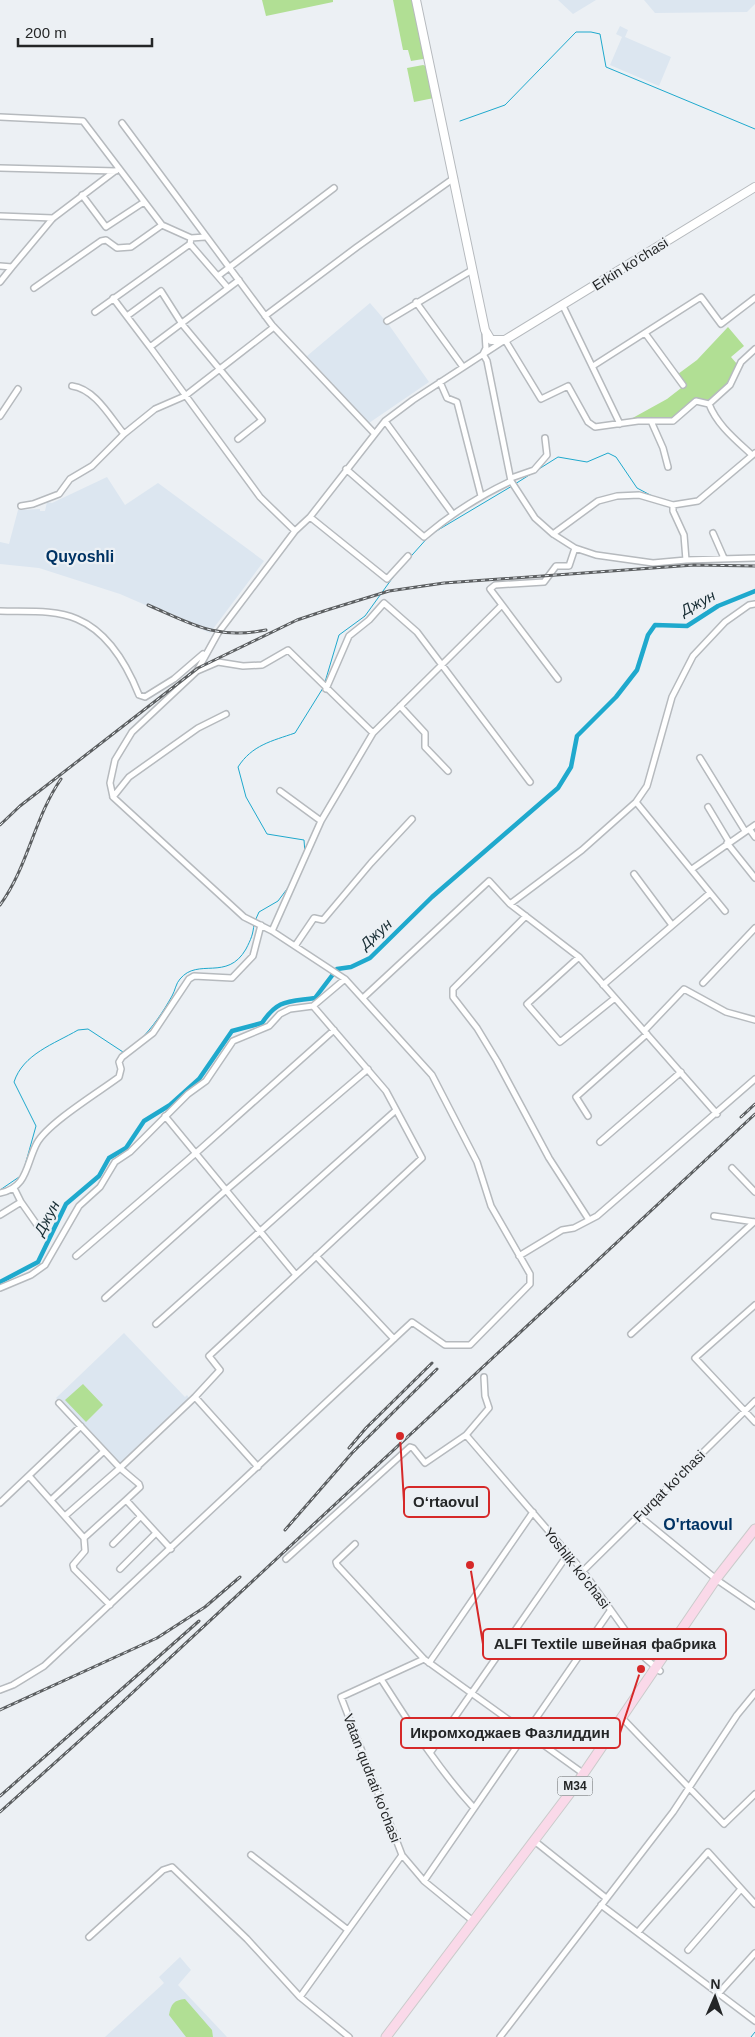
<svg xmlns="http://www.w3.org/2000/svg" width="755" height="2037" viewBox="0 0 755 2037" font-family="Arial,sans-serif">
  <rect width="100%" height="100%" fill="#ecf0f4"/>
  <path fill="#dce6f0" d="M558 0H596L573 14Z
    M644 0H755V4L747 12 655 13Z
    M620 26 628 30 625 37 671 57 659 86 610 65 622 37 616 34Z
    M370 303 389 325 429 382 369 423 307 356Z
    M107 477 125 505 158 483 264 561 210 633 120 594 39 568 0 564V542L9 544 18 510 40 509V511H45L47 502 52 503Z
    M124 1333 185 1397 187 1395 189 1398 120 1464 56 1398Z
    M180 1957 191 1970 178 1985 227 2037H105L164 1983 159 1977Z"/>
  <path fill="#b1df94" d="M262 0H333V2L266 16Z
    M393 0H413L425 57 423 59 411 61 408 50H403Z
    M423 65 426 66 434 98 414 102 407 68Z
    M728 327 744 346 731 357 737 364 727 385 709 400 694 399 673 419 629 420 667 399 685 385 678 374 697 360Z
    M83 1384 103 1405 86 1422 65 1400Z
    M185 1999 212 2030 213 2037H186L169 2015C171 2004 174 2000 185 1999Z"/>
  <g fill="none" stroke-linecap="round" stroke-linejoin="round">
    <path stroke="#1fa9cd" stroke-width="1" d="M460 121 505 105 576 32H591L600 34 606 67 755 129
      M515 484 558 457 587 462 608 453 616 457 637 488 654 497
      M433 533 512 486
      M325 682 339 635 365 616 396 573 430 535
      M305 853 304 840 267 834 246 797 238 767C252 745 272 741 295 733L323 688
      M255 921 259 912 278 901 290 885
      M140 1040C153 1027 163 1012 172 996 175 991 176 983 180 979 198 957 227 982 246 949 251 939 253 935 254 924
      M24 1169 36 1126 14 1082C23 1054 54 1044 78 1030L88 1029 123 1052 131 1047
      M0 1190 22 1175
      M751 2037 755 2032"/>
    <path stroke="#1fa9cd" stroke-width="4.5" d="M0 1282 38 1262 66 1204 99 1176 109 1158 126 1148 144 1121 170 1105 199 1079 232 1031 262 1023C278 999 288 1002 315 998L337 969 351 967 370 958 432 897 558 788 571 767 577 736 616 697 637 670 648 635 655 625 687 626 718 606 755 591"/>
    <g stroke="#b6babe" stroke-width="8">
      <path id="street" d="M0 117 83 121 162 225 191 238 205 237
        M122 123 272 325 374 433
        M0 168 116 171
        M82 195 106 227 144 202
        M0 216 53 218
        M190 244 228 288
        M0 266 12 267 53 218 115 171
        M218 276 334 188
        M0 282 12 267
        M34 288 101 241 106 240 117 248 131 247 162 225
        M113 298 150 347 239 280
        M416 302 463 367
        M563 306 620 424
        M95 312 190 244 191 238
        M127 316 161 291 182 324 262 420 238 439
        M265 316 357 247 454 178
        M387 321 472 270
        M645 333 683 385
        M150 347 260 497 295 531
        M483 354 486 348 485 333
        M593 366 701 297 721 324 755 298
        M440 382 447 398 457 402 481 496
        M72 386C95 389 110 417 124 434
        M709 404C717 425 736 440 752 455
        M0 416 18 389
        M385 421 452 513
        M651 421 663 448 668 467
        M346 469 424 537C451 514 479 496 511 481L487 361 483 354
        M511 478 534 470 547 455 545 438
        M511 481 535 518 553 534 575 548 596 555 653 563 686 560 755 558
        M673 505V511L684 535 686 560
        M21 506 33 504 59 494 70 479 92 466 124 434 155 409 185 396 274 327
        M310 517 387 579 408 556
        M713 533 724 558
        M553 534 598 501 617 496 639 495 673 505 698 501 755 453
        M0 611C24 612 54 609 77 619 108 632 127 665 139 695L145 697 174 679 203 654
        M197 671 218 633 295 531 310 517 385 421 413 400 505 340 541 399 568 386 588 422 595 427 638 421H673L696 401 709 404 730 385 741 362 755 349
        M558 679 490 589 495 585 544 582 556 566H569L575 548
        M326 689 349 636 369 620 384 603 417 632 530 782
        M400 706 425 733V747L448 771
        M700 758 745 831
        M280 791 321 821
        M113 797 129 777 198 728 226 714
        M636 802 725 911
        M708 807 729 842
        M750 830 755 837
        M727 843 755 878
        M692 869 755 825
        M634 874 672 925
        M510 904 582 850 636 802 647 786 672 697 693 656 725 622 749 605 755 604
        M526 916 453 989V997L477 1028 497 1061 549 1158 589 1220
        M272 931 321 821 373 733 501 606
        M295 946 314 918 323 920 371 863 412 819
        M579 957 527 1004 560 1042 615 998
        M703 983 755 928
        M603 985 710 893
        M364 997 489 881 510 904 579 957 717 1114
        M644 1031 684 989 726 1012 755 1020
        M165 1116 296 1275
        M588 1116 576 1097 647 1034
        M600 1142 681 1072
        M732 1168 755 1192
        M0 1193C28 1188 26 1163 37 1143 48 1123 99 1092 119 1077L121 1069 119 1062 122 1057 153 1033 189 979 194 976 232 978 253 956 261 925
        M21 1202 42 1232
        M0 1215 21 1202 14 1188
        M714 1216 755 1222
        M76 1256 196 1153 334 1030
        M316 1256 394 1339
        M519 1256 562 1230 574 1228 597 1216 755 1079
        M0 1288 31 1275 45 1265 79 1206 100 1187 115 1162 130 1152 188 1094 206 1081 233 1041 269 1026 280 1014 290 1009 313 1006 345 979
        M105 1298 225 1191 368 1069
        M755 1305 695 1358 755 1422
        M156 1324 395 1111
        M631 1334 754 1222
        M195 1397 258 1467
        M59 1403 120 1468 139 1484 140 1487 126 1500 171 1549
        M466 1435 583 1571 645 1658 660 1671
        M29 1476 84 1538
        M51 1500 104 1451
        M0 1503 81 1426
        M65 1516 120 1468 195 1397 220 1370 209 1356 422 1158 386 1091 313 1006
        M639 1516 716 1579
        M113 1544 140 1517
        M355 1544 336 1562 337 1565 424 1659 584 1774
        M286 1559 410 1447 413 1448 425 1463 466 1435 489 1408 485 1396 484 1377
        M120 1569 156 1533
        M583 1571 755 1401
        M720 1582 755 1606
        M110 1605 74 1569 73 1565 85 1551 84 1538 126 1500
        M424 1659 341 1697 402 1855 424 1881 473 1921
        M429 1663 533 1512
        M381 1679C410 1724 438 1769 474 1808
        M0 1690 13 1685 44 1666 412 1322 445 1345H470L530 1284V1274L491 1206 477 1162 432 1075 345 979 272 931 244 917 113 797 110 783 115 760 132 732 197 671 218 662 243 666 262 665 288 650 373 733
        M625 1721 724 1824 755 1794
        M430 1753 568 1554
        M537 1843 606 1898
        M251 1855 348 1930
        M424 1881 610 1611
        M601 1905 755 2021
        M638 1932 708 1852 755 1904
        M89 1937 163 1870 172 1867 247 1939 300 1997 349 2037
        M688 1950 741 1889
        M718 1994 755 1953
        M300 1997 402 1855
        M500 2037 673 1812 737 1715 755 1693"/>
    </g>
    <g stroke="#b6babe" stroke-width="10">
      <path id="secondary" d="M416 0 485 330 491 340H505L755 187"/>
    </g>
    <g stroke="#cacbcb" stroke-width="11">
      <path id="primary" d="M386 2037 573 1789 716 1579 755 1529"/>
    </g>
    <use href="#street" stroke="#fff" stroke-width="5"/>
    <use href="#secondary" stroke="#fff" stroke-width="8"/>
    <use href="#primary" stroke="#fad9e9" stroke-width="9"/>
    <g stroke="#5c5f61" stroke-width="3">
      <path id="rail" d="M148 605C192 624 216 640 266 630
        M0 825 20 806 198 668 297 620 327 610 389 591 444 583 694 565 755 566
        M0 905C28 867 34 818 61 779
        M741 1117 755 1104
        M349 1448 366 1428 432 1363
        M285 1530 352 1453 437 1369
        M0 1710 157 1638 205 1607 240 1577
        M0 1796 199 1621
        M0 1812 116 1708 755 1114"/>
    </g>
    <use href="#rail" stroke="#ecf0f4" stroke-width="1" stroke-dasharray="4" stroke-linecap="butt"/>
  </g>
  <g text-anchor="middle" stroke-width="4.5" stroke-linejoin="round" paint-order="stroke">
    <rect fill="#ecf0f4" stroke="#606364" stroke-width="1" x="557.5" y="1776.5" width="35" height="19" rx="4"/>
    <g font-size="12" font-weight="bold" fill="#242627">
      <text x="575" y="1790">M34</text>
    </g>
    <g font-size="14" fill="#242627" stroke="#ecf0f4">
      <text transform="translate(630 264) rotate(-32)" y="5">Erkin ko'chasi</text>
      <text transform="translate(669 1486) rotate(-45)" y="5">Furqat ko'chasi</text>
      <text transform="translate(577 1568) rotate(52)" y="5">Yoshlik ko'chasi</text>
      <text transform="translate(372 1778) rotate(69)" y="5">Vatan qudrati ko'chasi</text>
    </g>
    <g font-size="15" font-style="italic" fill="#192e35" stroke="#ecf0f4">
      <text transform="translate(698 603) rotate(-28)" y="5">Джун</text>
      <text transform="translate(376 934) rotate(-42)" y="5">Джун</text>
      <text transform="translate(47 1218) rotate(-62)" y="5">Джун</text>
    </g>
    <g font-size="16" font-weight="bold" fill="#003364" stroke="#ecf0f4">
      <text x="80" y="562">Quyoshli</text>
      <text x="698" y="1530">O'rtaovul</text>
    </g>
  </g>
  <path fill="none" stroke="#d62828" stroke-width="2" d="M400 1436L404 1502M470 1565L483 1644M641 1669L620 1733"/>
  <g fill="#d62828" stroke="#ecf0f4" stroke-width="2">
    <circle cx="400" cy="1436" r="5"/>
    <circle cx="470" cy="1565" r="5"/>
    <circle cx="641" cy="1669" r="5"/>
  </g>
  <g fill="#ecf0f4" stroke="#d62828" stroke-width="2">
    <rect x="404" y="1487" width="85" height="30" rx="5"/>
    <rect x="483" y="1629" width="243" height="30" rx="5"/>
    <rect x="401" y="1718" width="219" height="30" rx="5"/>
  </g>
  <g font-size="15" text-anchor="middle" font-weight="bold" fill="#242627">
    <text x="446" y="1507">Oʻrtaovul</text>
    <text x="605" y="1649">ALFI Textile швейная фабрика</text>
    <text x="510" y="1738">Икромходжаев Фазлиддин</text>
  </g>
  <g transform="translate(715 1997) rotate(2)" stroke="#ecf0f4" stroke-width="4" paint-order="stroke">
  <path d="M0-4L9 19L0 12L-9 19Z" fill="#242627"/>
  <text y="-8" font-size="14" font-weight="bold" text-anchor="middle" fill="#242627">N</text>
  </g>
  <path d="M18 38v8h134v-8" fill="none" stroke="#242627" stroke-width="2.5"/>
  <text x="25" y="38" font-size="15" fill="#242627" stroke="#ecf0f4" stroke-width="4" paint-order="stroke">200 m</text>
</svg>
